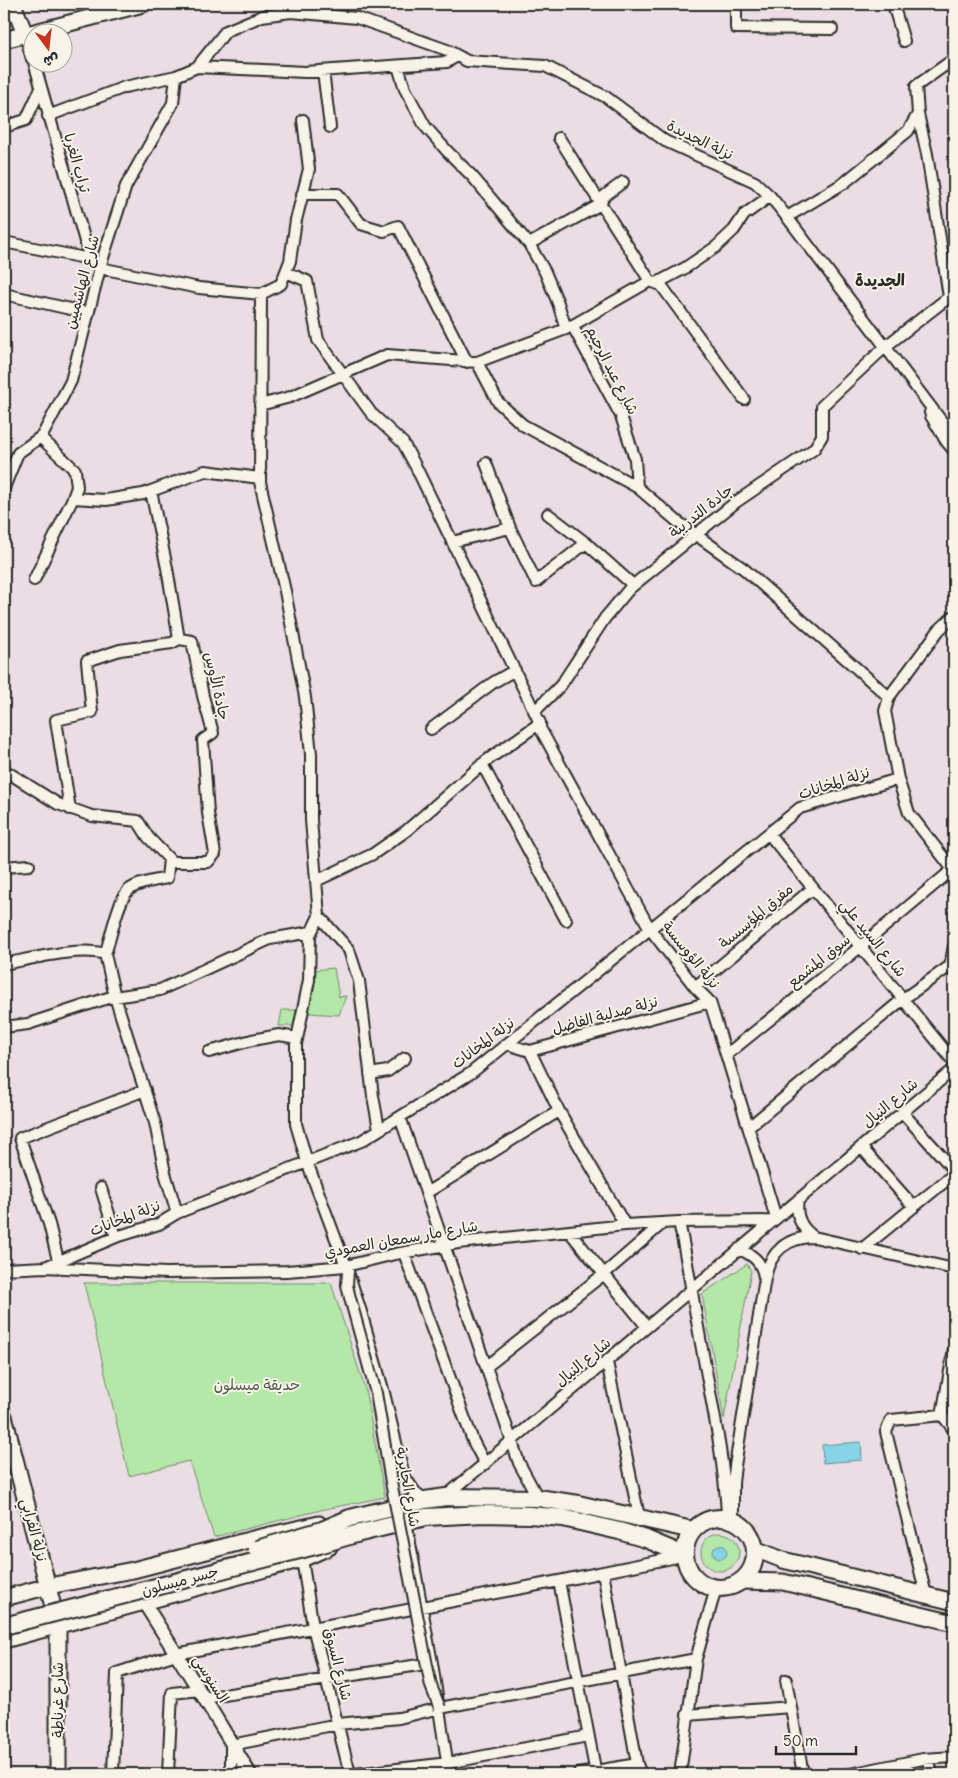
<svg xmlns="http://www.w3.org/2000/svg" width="958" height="1778" viewBox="0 0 958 1778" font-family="Delius,'Playpen Sans Arabic',sans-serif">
  <rect width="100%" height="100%" fill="#eadde3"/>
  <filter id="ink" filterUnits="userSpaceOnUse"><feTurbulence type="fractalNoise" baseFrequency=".02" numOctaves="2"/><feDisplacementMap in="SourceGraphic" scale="10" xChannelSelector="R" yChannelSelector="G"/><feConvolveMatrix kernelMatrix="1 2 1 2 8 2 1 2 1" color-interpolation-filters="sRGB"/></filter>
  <g filter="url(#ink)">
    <path fill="#b4e7a8" stroke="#70896a" d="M334 968 339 997 346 996 339 1015 309 1013 314 970Z
      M282 1010H297L293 1026H279Z
      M747 1264 751 1271 724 1419 702 1294Z
      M84 1283H331L365 1389 385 1497 325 1509 214 1537 189 1461 129 1476Z
      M701 1552a19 19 0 1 1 38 0a19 19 0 1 1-38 0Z"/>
    <path fill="#87d4e6" stroke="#62909b" d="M861 1442 862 1460 823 1463 822 1445Z
      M713 1552a7 7 0 1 1 14 0a7 7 0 1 1-14 0Z"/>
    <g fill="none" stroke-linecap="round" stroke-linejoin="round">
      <g stroke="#2b2b2b" stroke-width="14">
        <path id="minor" d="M736 4V28L832 29
          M893 4 904 41
          M25 34 32 59
          M34 62 90 259 100 268 199 288 261 294 281 284 290 261 296 220 309 169 303 120
          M398 66 405 89 425 126 447 151 472 176 529 244 545 272 558 303 566 329
          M197 67 226 31 262 16 291 12 357 18 447 50 467 61 545 66 606 97 665 141 755 182 770 196 787 217 946 427 954 432
          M323 71 330 127
          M48 116 125 87 176 76 197 67 305 72 447 62 457 56
          M4 127 26 120 41 88
          M559 138 650 281 661 285 744 399
          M302 194H338L361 224 384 231 398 226 467 362
          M787 217 844 183 908 131 918 114
          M4 242 90 259
          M529 244 601 204 603 197 623 182
          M286 272 307 281 318 340 371 413 403 443 416 467 540 723V728L650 929 695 987 710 1002 776 1218
          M657 283 685 268 716 247 734 230 744 215 770 196
          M4 294 88 313
          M261 294 260 482 285 591 305 697 311 754V820L319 916
          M572 325 621 416 635 459 637 487
          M477 362 498 402 523 425 637 487 678 522 744 569 889 697
          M260 405 290 397 387 355 477 362 566 329 650 281
          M930 412 931 416 946 441 954 451
          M40 437 75 470 77 487 73 498
          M486 463 510 528
          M4 488 18 453 42 436 71 381 101 264 126 186 173 103 176 76
          M548 514 586 543 633 585
          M452 542 510 528 536 582 586 543
          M34 580 73 498 106 500 143 494 205 471 260 478
          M954 616 939 630 889 697 885 711 898 779 909 813 954 871
          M535 711 561 685 605 618 630 588 736 502 814 449 822 436V406L886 346 949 297 927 154 918 114 916 86 954 59
          M431 729 494 682 515 670
          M482 764 566 920
          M4 770 58 804 92 816 138 821 148 837 172 862H208L215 854 208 813 203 740 213 733 203 696 192 641 179 639 167 568 151 491
          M70 809 56 720 92 712 87 661 120 650 172 643 179 639
          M769 834 954 1062
          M4 867 29 865
          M316 881 373 854 406 831 486 761 540 723
          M105 954 115 997 155 1123 165 1173 177 1213
          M4 964C31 959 80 946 105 954 111 939 118 897 130 889 140 882 155 881 167 878L169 859
          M695 987 813 888
          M4 1027 28 1024 108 998 160 990 270 939 311 932
          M507 1044 530 1051 710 1002
          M530 1051 559 1111 625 1225
          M209 1052 252 1040 279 1035 297 1038
          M726 1055 860 947 952 870
          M370 1074 388 1071 405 1058
          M902 1112 954 1170
          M400 1117 512 1442 519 1463 538 1498
          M749 1127 903 999 950 966 954 946
          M379 1129 373 1096 359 981 349 950 319 916 310 935 309 980 296 1044V1124L307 1162 346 1266 361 1312 384 1393 404 1476 415 1492 425 1500
          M861 1147 914 1207
          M101 1188 116 1237
          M426 1193 559 1111
          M798 1200C795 1215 801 1228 814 1237
          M679 1222C688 1264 694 1307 702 1349 712 1404 724 1458 727 1514
          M569 1231 647 1327
          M739 1249C753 1255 762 1262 764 1277
          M862 1249 954 1174
          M404 1253 473 1441 485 1464
          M58 1260 49 1224 20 1138 145 1090
          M45 1267 116 1237 159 1224 177 1213 361 1141 471 1073 800 808 898 779
          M4 1269 45 1267 166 1273 287 1271 346 1266 395 1254 458 1243 625 1225 679 1222 772 1221
          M954 1349 942 1415 954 1430
          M607 1362 639 1517
          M486 1367 604 1274 663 1223
          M446 1496 954 1069
          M733 1520V1483L735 1466 765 1278C770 1252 787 1237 814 1237L954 1269
          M406 1522 432 1663 449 1774
          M302 1559 313 1627 350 1774
          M603 1572 637 1764 641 1774
          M559 1581 596 1774
          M926 1595 886 1432 891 1420 942 1415
          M786 1680 803 1774
          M204 1698 432 1663
          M687 1715 791 1707
          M929 1760 932 1774
          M113 1774 117 1673 176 1654 559 1581 682 1556
          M168 1774 172 1693 200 1690
          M231 1774V1745L338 1724 399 1718 440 1708 696 1659
          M355 1774 448 1763 588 1736
          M578 1774 637 1764
          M680 1774 696 1659 716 1588
          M850 1774 923 1759 954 1757"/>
      </g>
      <g stroke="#2b2b2b" stroke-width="16">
        <path id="tertiary" d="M143 1601 204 1698 250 1774"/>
      </g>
      <g stroke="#2b2b2b" stroke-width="19">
        <path id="secondary" d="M13 4 25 34
          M4 40 143 4
          M4 1416 58 1626V1774
          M755 1549 783 1560 954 1602
          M741 1581 783 1582 954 1623
          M4 1598 49 1586 133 1570 257 1538 319 1524
          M4 1640 302 1559 329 1547"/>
      </g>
      <g stroke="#2b2b2b" stroke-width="20">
        <path id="primary" d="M685 1553a35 35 0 1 1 70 0a35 35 0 1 1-70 0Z
          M350 1518 425 1500 446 1497 538 1498 578 1504 692 1530
          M356 1534 426 1517 483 1514 530 1515 563 1518 619 1531 646 1539 684 1555"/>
      </g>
      <use href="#minor" stroke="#f7f3e8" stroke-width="10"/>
      <use href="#tertiary" stroke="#f7f3e8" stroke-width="12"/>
      <use href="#secondary" stroke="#f7f3e8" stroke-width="15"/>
      <use href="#primary" stroke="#f7f3e8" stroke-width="16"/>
      <g stroke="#2b2b2b" stroke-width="14" stroke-linecap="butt">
        <path id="minor-bridge" d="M348 1272 347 1285 350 1298 376 1393 391 1482 431 1686 440 1708"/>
      </g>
      <g stroke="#2b2b2b" stroke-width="20" stroke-linecap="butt">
        <path id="primary-bridge" d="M257 1549 322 1530 350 1518
          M4 1626 319 1545 356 1534"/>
      </g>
      <use href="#minor-bridge" stroke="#f7f3e8" stroke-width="10"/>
      <use href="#primary-bridge" stroke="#f7f3e8" stroke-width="16"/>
    </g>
  </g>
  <g text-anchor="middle" stroke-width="4" stroke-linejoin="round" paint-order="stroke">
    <g font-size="15" fill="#2b2b2b" stroke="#f7f3e8">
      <text transform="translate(700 140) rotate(26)" y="5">نزلة الجديدة</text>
      <text transform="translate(77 163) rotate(74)" y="5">تراب الغربا</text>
      <text transform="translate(82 282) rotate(-75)" y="5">شارع الهاشميين</text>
      <text transform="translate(612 370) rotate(63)" y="5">شارع عبد الرحيم</text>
      <text transform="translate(701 511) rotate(-38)" y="5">جادة التدريبة</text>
      <text transform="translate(217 686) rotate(77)" y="5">جادة الأوس</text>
      <text transform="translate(834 783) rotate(-18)" y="5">نزلة المخانات</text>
      <text transform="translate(756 916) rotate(-40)" y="5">مفرق المؤسسىة</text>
      <text transform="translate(873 938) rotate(51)" y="5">شارع السيد علي</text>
      <text transform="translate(691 955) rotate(51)" y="5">نزلة الؤوسسة</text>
      <text transform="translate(819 961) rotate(-39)" y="5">سوق المشمع</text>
      <text transform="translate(605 1015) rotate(-15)" y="5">نزلة صدلية الفاضل</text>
      <text transform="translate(483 1043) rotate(-37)" y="5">نزلة المخانات</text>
      <text transform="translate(890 1103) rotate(-40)" y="5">شارع النيال</text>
      <text transform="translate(125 1218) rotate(-21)" y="5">نزلة المخانات</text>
      <text transform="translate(401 1239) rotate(-10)" y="5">شارع مار سمعان العمودي</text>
      <text transform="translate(583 1362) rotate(-40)" y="5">شارع النيال</text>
      <text transform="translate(408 1487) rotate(80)" y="5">شارع الجابرية</text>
      <text transform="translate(34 1530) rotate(75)" y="5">نزلة الفرابي</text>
      <text transform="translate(180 1581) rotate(-15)" y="5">جسر ميسلون</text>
      <text transform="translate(338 1664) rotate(76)" y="5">شارع السوق</text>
      <text transform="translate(211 1679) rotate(58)" y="5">السنوسي</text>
      <text transform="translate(58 1700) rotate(-90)" y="5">شارع غرناطة</text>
    </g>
    <g font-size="15" fill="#4d5a4a" stroke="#f7f3e8">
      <text x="257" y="1390">حديقة ميسلون</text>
    </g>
    <g font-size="16" font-weight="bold" fill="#2b2b2b" stroke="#f7f3e8">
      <text x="880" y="286">الجديدة</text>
    </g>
  </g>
  <rect width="958" height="1778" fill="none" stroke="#f7f3e8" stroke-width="20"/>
  <rect x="10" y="10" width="938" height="1758" fill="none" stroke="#2b2b2b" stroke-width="2" filter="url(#ink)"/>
  <g transform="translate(48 48) rotate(165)"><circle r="24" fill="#f7f3e8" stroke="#a5a39c"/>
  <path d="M0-4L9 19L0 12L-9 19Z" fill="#c8321e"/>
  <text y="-8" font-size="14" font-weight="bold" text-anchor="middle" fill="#2b2b2b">ش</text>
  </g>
  <path d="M776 1746v8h80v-8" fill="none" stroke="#2b2b2b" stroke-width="2.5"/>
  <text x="783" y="1746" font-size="15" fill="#2b2b2b" stroke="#f7f3e8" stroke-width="4" paint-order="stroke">50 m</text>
</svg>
